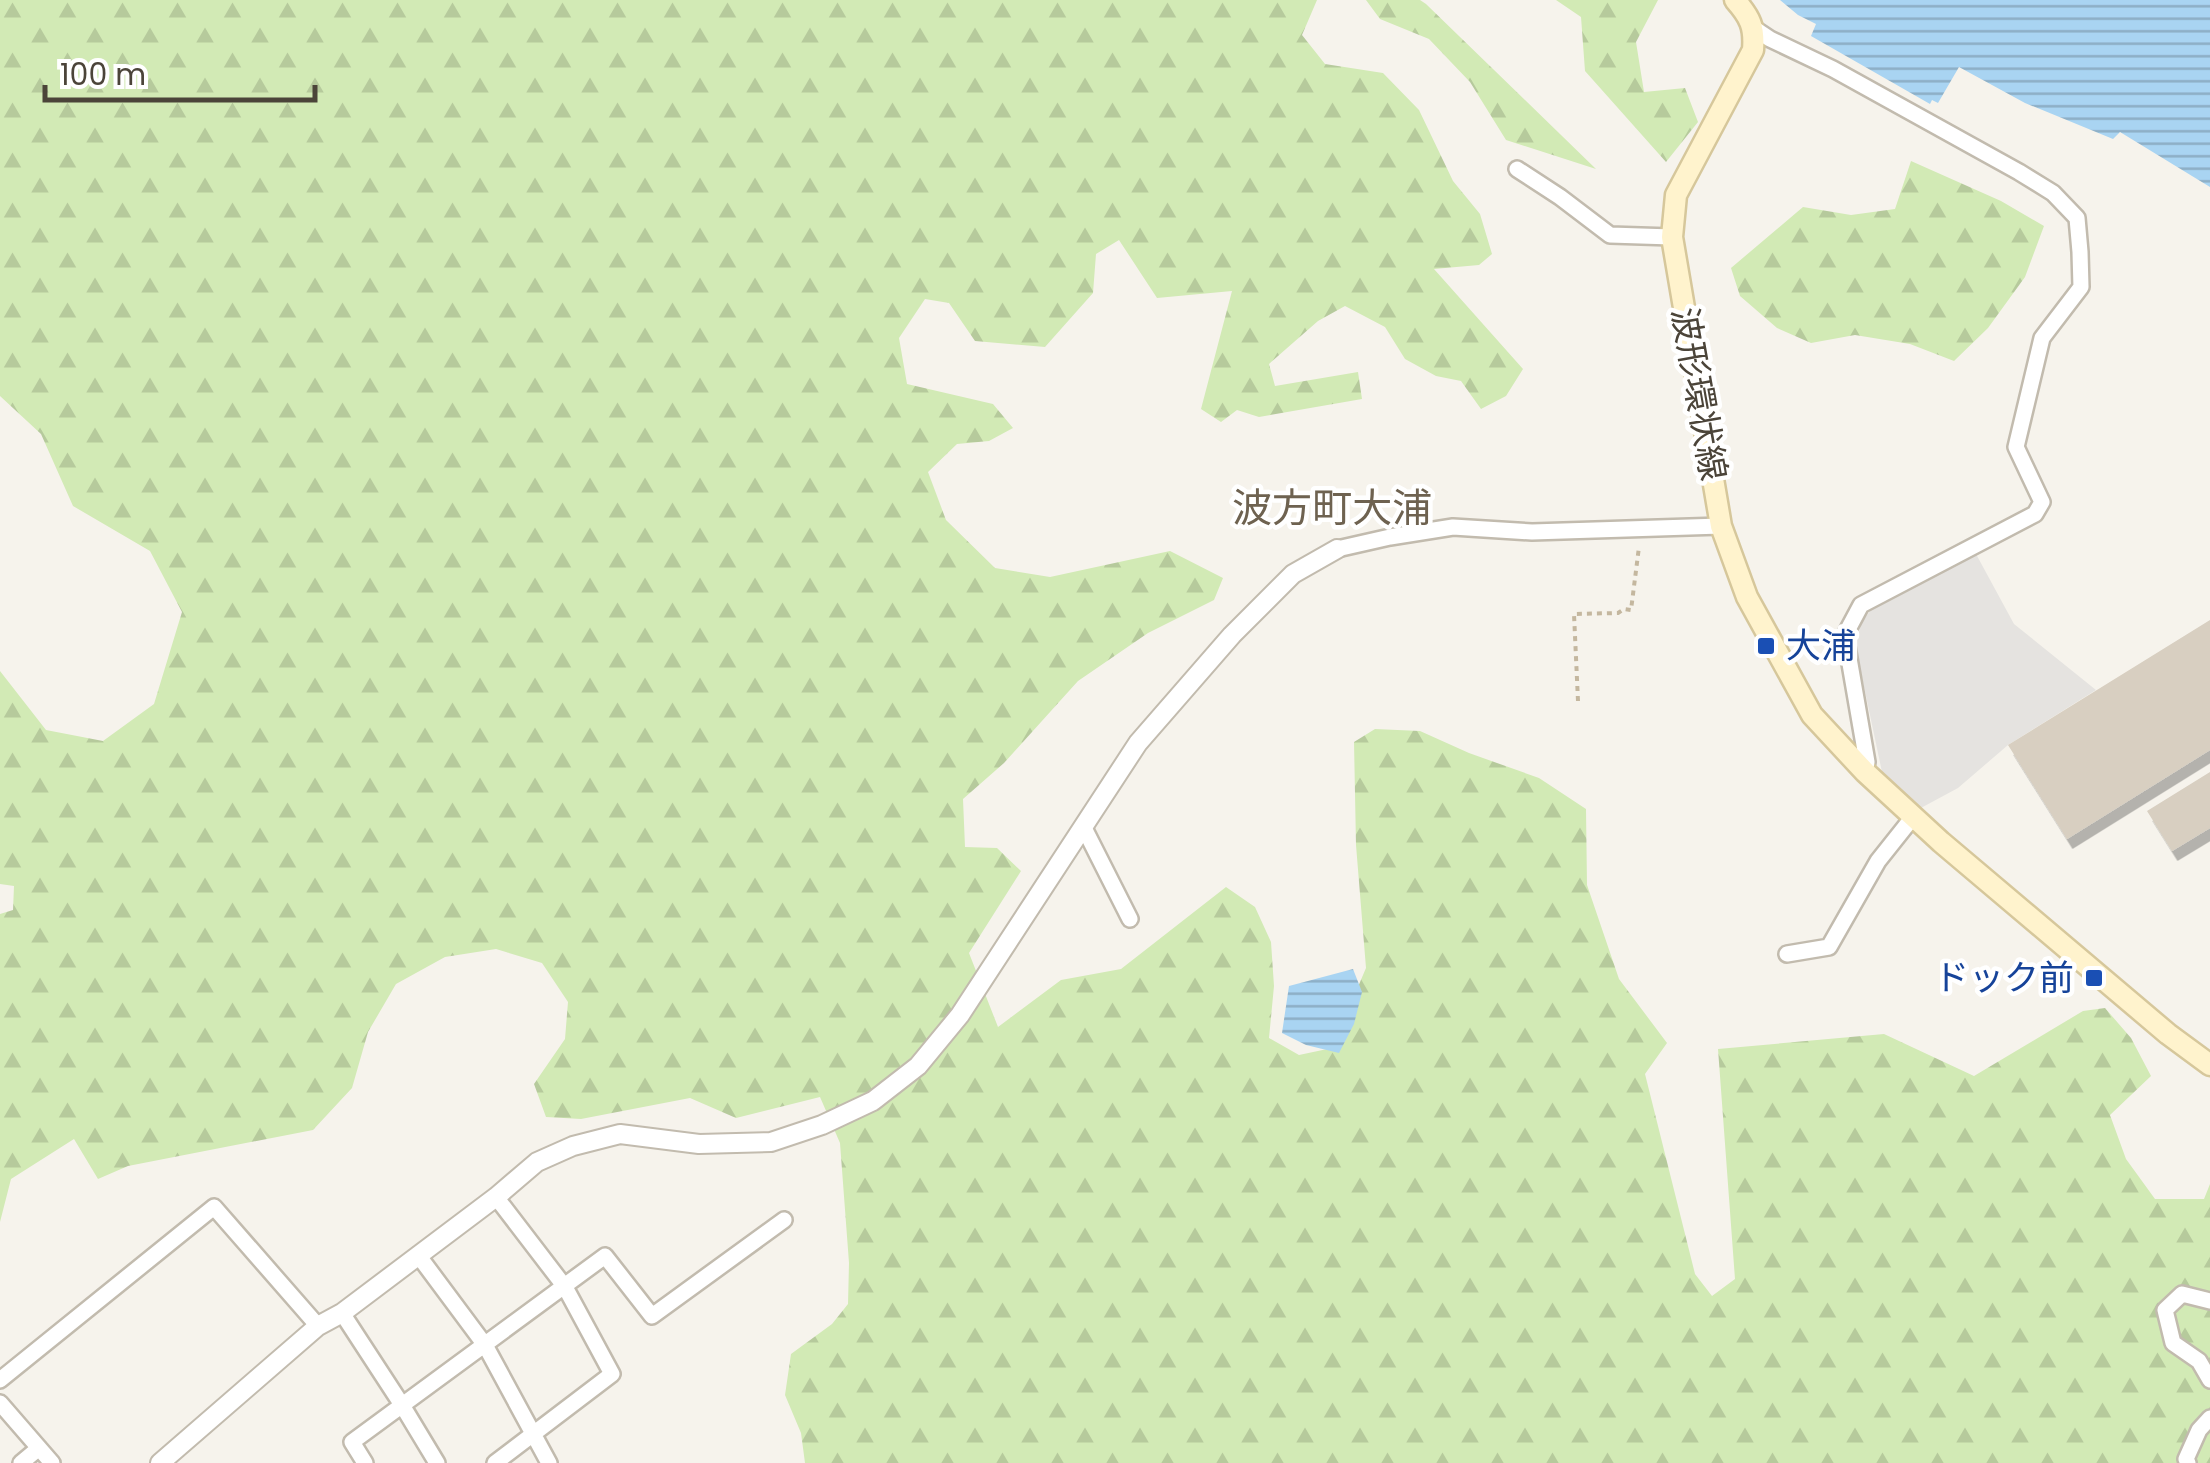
<svg xmlns="http://www.w3.org/2000/svg" width="2210" height="1463" viewBox="0 0 2210 1463" font-family="Poppins,'Noto Sans JP',sans-serif">
  <defs>
    <pattern id="forest-firs" width="22" height="20" patternUnits="userSpaceOnUse" patternTransform="scale(2.5)"><rect width="22" height="20" fill="#d2eab5"/><path d="M5 1l3.5 6h-7zM16 11l3.5 6h-7z" fill="#b6ca9c"/></pattern>
    <pattern id="water-rules" width="6" height="5" patternUnits="userSpaceOnUse" patternTransform="scale(2.5)"><rect width="6" height="5" fill="#a9d4f2"/><path d="M0 2.5h6" fill="none" stroke="#8caec5"/></pattern>
    <filter id="shadow"><feDropShadow dx="5.5" dy="10" stdDeviation="0" flood-color="#0004"/></filter>
  </defs>
  <rect width="100%" height="100%" fill="#f6f3ec"/>
  <path fill="url(#forest-firs)" d="M0 0H1317L1302 35 1325 64 1383 73 1419 110 1453 181 1480 214 1492 254 1479 265 1434 269 1523 369 1506 396 1481 409 1461 381 1436 376 1405 359 1385 327 1345 306 1318 321 1269 364 1275 386 1358 372 1362 399 1259 417 1237 410 1221 422 1201 409 1232 291 1157 298 1119 240 1096 254 1093 293 1045 347 975 341 949 303 925 299 899 338 907 384 993 404 1013 428 989 441 957 444 928 472 946 520 995 568 1050 577 1170 551 1223 578 1214 600 1148 633 1078 681 1004 763 963 799 965 847 997 848 1021 871 969 953 998 1027 1061 980 1121 969 1226 887 1255 907 1271 942 1274 986 1269 1038 1299 1055 1332 1048 1366 968 1356 845 1354 742 1375 729 1420 731 1469 753 1539 778 1586 809 1587 885 1619 979 1667 1043 1645 1074 1695 1274 1712 1296 1735 1279 1718 1049 1884 1034 1974 1076 2083 1011 2105 1008 2131 1038 2151 1076 2110 1115 2126 1159 2155 1199H2204L2210 1184V1463H805L801 1433 785 1395 791 1354 832 1324 848 1304 849 1263 840 1143 820 1097 736 1118 690 1098 581 1119 546 1117 534 1084 565 1039 568 1002 542 963 496 949 445 957 396 984 368 1032 352 1088 313 1130 128 1166 98 1179 74 1139 11 1179 0 1222V914L13 910 14 886 0 884V671L46 730 103 741 154 704 182 612 150 551 73 506 41 434 0 396Z
    M1366 0H1420L1426 4 1596 169 1506 140 1470 82 1429 39 1380 19Z
    M1556 0H1658L1636 42 1644 92 1685 88 1698 122 1666 162 1585 71 1581 17Z
    M1911 161 2001 201 2044 226 2025 277 1988 328 1954 361 1910 344 1855 335 1811 343 1777 328 1740 296 1731 268 1803 207 1851 215 1895 209Z"/>
  <path fill="#e5e3e0" d="M1976 554 2014 624 2096 690 2008 745 1958 788 1919 809 1882 772 1855 644 1862 622 1873 607Z"/>
  <path fill="url(#water-rules)" d="M1780 0H2210V187L2120 132 2113 139 2025 103 1959 67 1938 103 1932 100 1930 104 1811 36 1816 24 1798 15Z
    M1353 969 1362 992 1354 1024 1339 1053 1306 1045 1282 1033 1289 986Z"/>
  <path fill="#d8cfc1" filter="url(#shadow)" d="M2210 620V750L2067 839 2008 745Z
    M2210 772V828L2172 851 2147 811Z"/>
  <g fill="none" stroke-linecap="round" stroke-linejoin="round">
    <g stroke="#c2bbae" stroke-width="20">
      <path id="minor" d="M1755 29 1770 39 1833 69 2019 172 2053 193 2077 218 2080 252 2081 287 2042 338 2016 447 2042 502 2035 514 1861 605 1845 635 1867 762 1865 772
        M1517 169 1560 197 1610 235 1672 237
        M1337 549 1390 537 1453 527 1532 532 1721 526
        M1083 826 1130 919
        M1787 954 1829 947 1878 861 1913 817
        M418 1255 485 1345 549 1463
        M2210 1301 2182 1294 2165 1310 2173 1343 2199 1361 2210 1380
        M342 1313 402 1405 437 1463
        M0 1380 214 1207 318 1326
        M0 1403 52 1463
        M21 1463 39 1448
        M365 1463 352 1442 605 1256 652 1316 784 1220
        M495 1463 612 1374 565 1287 496 1197
        M2188 1463 2186 1459 2199 1430 2210 1418"/>
    </g>
    <g stroke="#c2bbae" stroke-width="22">
      <path id="tertiary" d="M160 1463 318 1326 342 1313 496 1197 537 1162 573 1146 620 1134 699 1144 771 1142 822 1125 873 1101 918 1066 960 1015 1138 743 1232 635 1293 574 1337 549"/>
    </g>
    <g stroke="#d6c79b" stroke-width="25">
      <path id="secondary" d="M1735 0C1750 17 1755 27 1753 50L1676 195 1672 237 1721 526 1747 597 1812 715 1865 772 1941 842 2168 1034 2210 1065"/>
    </g>
    <path stroke="#c4b79f" stroke-width="4" stroke-dasharray="5 5" stroke-linecap="butt" d="M1578 701 1574 614 1618 613 1624 609 1631 610 1639 547"/>
    <use href="#minor" stroke="#fff" stroke-width="15"/>
    <use href="#tertiary" stroke="#fff" stroke-width="18"/>
    <use href="#secondary" stroke="#fff3cd" stroke-width="20"/>
  </g>
  <g fill="#1a4fb4" stroke="#fff" stroke-width="4">
    <rect x="1756" y="636" width="20" height="20" rx="5"/>
    <rect x="2084" y="968" width="20" height="20" rx="5"/>
  </g>
  <g text-anchor="middle" stroke-width="9" stroke-linejoin="round" paint-order="stroke">
    <g font-size="35" fill="#4b4439" stroke="#fff">
      <text transform="translate(1699 394) rotate(80)" y="12">波形環状線</text>
    </g>
    <g font-size="35" fill="#164399" stroke="#fff" text-anchor="start">
      <text x="1786" y="658">大浦</text>
      <text x="2074" y="990" text-anchor="end">ドック前</text>
    </g>
    <g font-size="40" fill="#6e6250" stroke="#fff">
      <text x="1332" y="522">波方町大浦</text>
    </g>
  </g>
  <path d="M45 85v15h270v-15" fill="none" stroke="#4b4439" stroke-width="5"/>
  <text x="60" y="85" font-size="30" fill="#4b4439" stroke="#ffffff" stroke-width="8" paint-order="stroke">100 m</text>
</svg>
